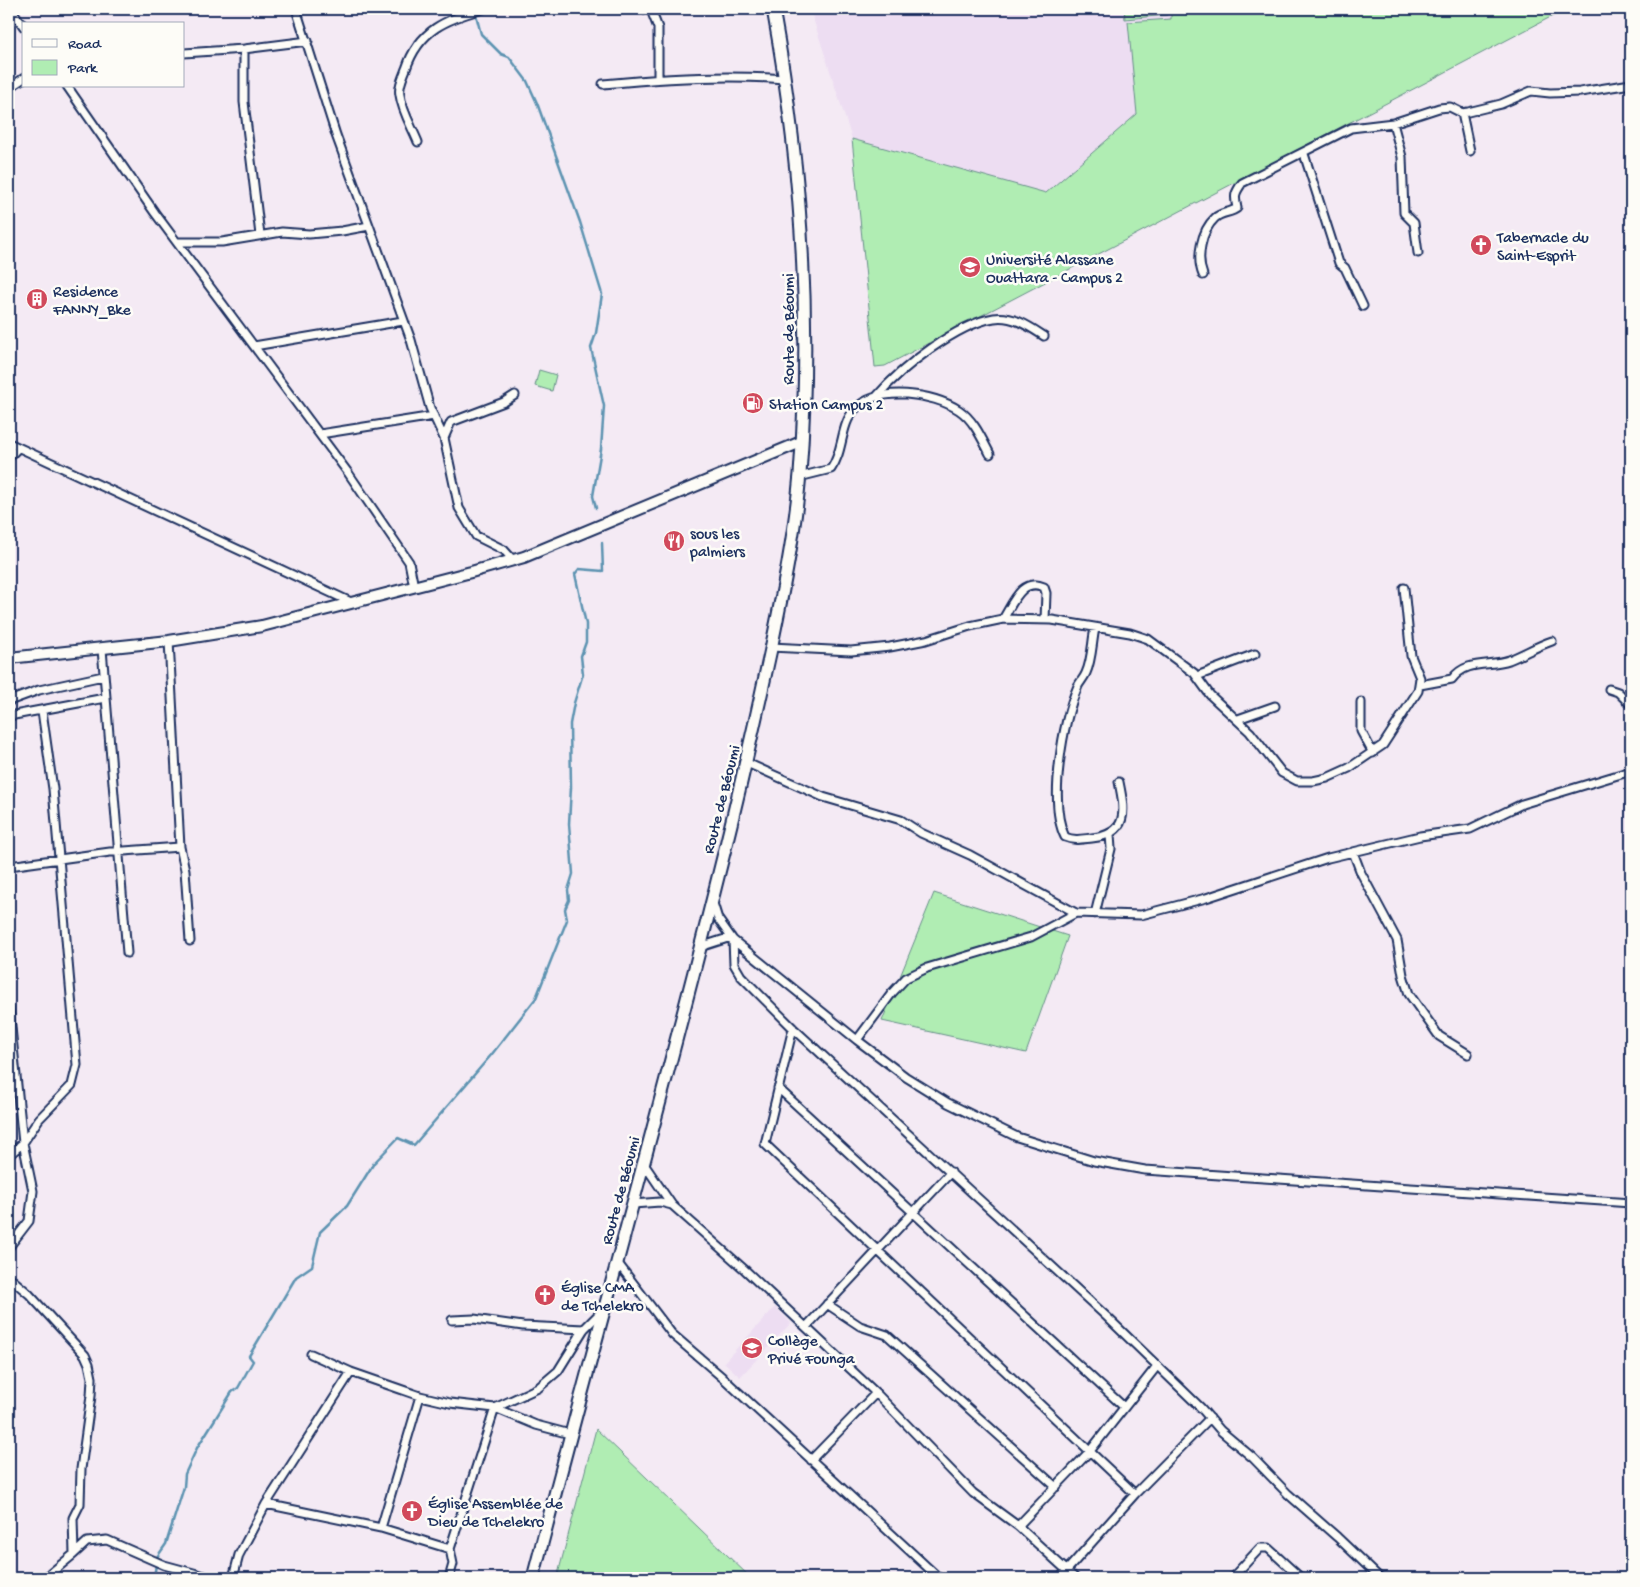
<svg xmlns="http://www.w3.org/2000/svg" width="1640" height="1587" viewBox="0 0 1640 1587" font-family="'Gochi Hand',sans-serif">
  <rect width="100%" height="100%" fill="#f4eaf4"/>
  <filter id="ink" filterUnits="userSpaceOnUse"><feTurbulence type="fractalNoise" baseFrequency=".02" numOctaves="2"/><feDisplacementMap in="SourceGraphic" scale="10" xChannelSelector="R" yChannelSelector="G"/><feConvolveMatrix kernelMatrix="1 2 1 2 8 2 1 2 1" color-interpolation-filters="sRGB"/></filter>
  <g filter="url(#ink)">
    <path fill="#edddf2" d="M810 9H1566L885 366 875 367 852 139Z
      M775 1307 791 1323 740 1377 724 1362Z"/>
    <path fill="#b0edb3" stroke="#668e88" d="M1124 9H1166L1167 15 1125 19Z
      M1171 9H1566L885 366 875 367 852 139 1046 193 1137 114 1128 22 1171 19Z
      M539 370 556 375 552 391 535 386Z
      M934 893 1068 936 1026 1053 882 1021Z
      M596 1429 751 1578H557Z"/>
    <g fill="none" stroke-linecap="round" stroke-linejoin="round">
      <path stroke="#5d93b1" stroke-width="2.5" d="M476 15 481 34 501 54 509 57 527 81 537 103 580 222 602 294 596 333 591 348 604 406 601 449 593 496 596 508
        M154 1578 157 1557 166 1544 184 1487 185 1474 197 1448 232 1392 238 1388 253 1361 249 1356 296 1277 312 1266 320 1232 347 1206 374 1163 398 1138 414 1145 492 1054 536 998 567 920 565 909 569 900 568 890 573 874 569 824 571 787 570 724 574 703 583 674 581 656 586 642V624L575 574 579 569 603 571 602 543"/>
      <g stroke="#1b2f5e" stroke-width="11">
        <path id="street" d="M11 9 24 27
          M296 9 336 135 411 340 430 408 444 438
          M644 9 651 10 658 28V79
          M244 49V102L260 235
          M184 53 244 49 308 41
          M603 84C663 78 724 74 784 79
          M67 86 155 213 349 474 409 562 414 587
          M9 88 24 78
          M1462 113 1470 151
          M1393 123 1402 157 1404 213 1414 223 1418 253
          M418 142C412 127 402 111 400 95 398 87 403 77 406 69 419 30 446 19 483 9
          M1304 154 1339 263 1345 268 1363 306
          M178 242H222L282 232 309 234 342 231 369 226
          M1203 275C1196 258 1201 231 1215 218 1221 212 1231 213 1237 208 1234 195 1235 193 1242 183L1351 128 1393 123 1439 108 1450 107 1462 113 1468 112 1501 104 1531 91 1550 93 1580 92 1631 84
          M254 346 403 321
          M877 396C901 368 957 324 994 318 1013 315 1030 327 1044 336
          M320 434 434 416
          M9 443 353 603
          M9 457 18 448
          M799 477 831 469C844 451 840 425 855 409 879 385 933 393 959 410 974 420 982 439 990 454
          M513 560 504 550 476 536 459 508 444 438 451 422 504 402 515 395
          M1003 619C1013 603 1022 577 1044 587L1046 593 1045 620
          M1095 628C1092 642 1092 660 1086 673 1084 678 1080 682 1078 686 1063 721 1048 803 1065 837 1075 841 1082 839 1092 838 1129 834 1125 811 1119 782
          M169 641 180 847 185 870 190 941
          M771 647 851 651 890 647 926 640 970 626 1003 619 1052 620 1130 633 1148 639 1194 673 1210 695 1250 732 1282 773 1297 781H1313L1327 778 1349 768 1383 745 1418 691 1420 678 1411 656 1404 588
          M102 649 127 953
          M1197 676 1255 654
          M1420 685 1452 679C1467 659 1489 667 1509 660 1524 654 1537 646 1552 641
          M1609 689 1618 692 1631 705
          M9 701 39 690 103 676
          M1361 702V731L1373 753
          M9 716 105 698
          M1238 719 1275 706
          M747 763 823 797 901 820 921 833 970 855 1076 913 1141 915 1206 898 1328 858 1420 836 1470 829 1522 804 1631 771
          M1353 852 1361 873 1397 940 1403 975 1409 994 1439 1036 1468 1054
          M9 866 110 852 180 847
          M713 903 718 919 733 940 857 1040 906 1077 948 1103 1017 1137 1094 1161 1145 1170 1631 1203
          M1095 914 1111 849 1110 834
          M733 940 734 964 741 976 793 1028 1107 1317 1201 1408 1221 1431 1253 1458 1288 1494 1337 1537 1380 1578
          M700 947 731 937
          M9 1008 23 1143 33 1191 29 1221 9 1247
          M793 1028 765 1144 1135 1494
          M857 1040 892 993 906 978 927 968 1031 937 1076 913
          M778 1088 1124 1407
          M9 1155 23 1143 39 1119 72 1085 77 1065 53 789 42 711
          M644 1164 672 1205 744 1269 876 1393 973 1493 1018 1526 1075 1578
          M633 1204 660 1202 672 1205
          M617 1262 672 1334 722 1377 939 1578
          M9 1277 29 1294 85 1355 89 1364 92 1378 91 1396 81 1469 80 1504 73 1518 74 1554 45 1578
          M827 1304 860 1326 887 1335 1056 1487
          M452 1320 474 1319 523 1326 584 1329
          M806 1327 951 1172
          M311 1354 351 1372 420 1396 450 1403 495 1408 536 1425 570 1434
          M811 1460 876 1393
          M266 1504 381 1528 450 1549
          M1018 1526 1090 1451 1157 1366
          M381 1528 420 1396
          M74 1554 87 1542 107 1540 164 1565 212 1578
          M233 1578 239 1555 266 1504 351 1372
          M449 1578 453 1564 450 1549 495 1408 538 1388 558 1371 584 1329 603 1310
          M1060 1578 1135 1494 1210 1418
          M1232 1578 1260 1548H1268L1301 1578"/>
      </g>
      <g stroke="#1b2f5e" stroke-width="14">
        <path id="secondary" d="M9 658 169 641 262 626 471 572 524 557 801 442"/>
      </g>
      <g stroke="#1b2f5e" stroke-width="15">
        <path id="primary" d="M533 1578C593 1347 658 1117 716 885 736 806 754 728 771 649 783 591 795 533 800 474 812 318 801 162 773 9"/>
      </g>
      <use href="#street" stroke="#fdfcf7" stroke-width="7"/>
      <use href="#secondary" stroke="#fdfcf7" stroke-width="10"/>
      <use href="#primary" stroke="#fdfcf7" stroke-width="11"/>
    </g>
  </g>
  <defs>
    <g id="church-disc" transform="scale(1.125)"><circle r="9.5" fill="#d1495b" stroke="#fdfcf7"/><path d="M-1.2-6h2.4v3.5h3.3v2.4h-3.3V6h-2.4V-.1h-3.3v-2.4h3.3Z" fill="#fff"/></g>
    <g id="university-disc" transform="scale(1.125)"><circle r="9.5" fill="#d1495b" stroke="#fdfcf7"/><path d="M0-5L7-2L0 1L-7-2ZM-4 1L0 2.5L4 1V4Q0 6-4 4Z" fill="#fff"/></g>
    <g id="building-disc" transform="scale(1.125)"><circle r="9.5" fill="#d1495b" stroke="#fdfcf7"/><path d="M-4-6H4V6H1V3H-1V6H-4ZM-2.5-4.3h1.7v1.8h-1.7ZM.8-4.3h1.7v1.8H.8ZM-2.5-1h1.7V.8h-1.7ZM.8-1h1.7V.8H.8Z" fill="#fff"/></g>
    <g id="fuel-disc" transform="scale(1.125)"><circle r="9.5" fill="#d1495b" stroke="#fdfcf7"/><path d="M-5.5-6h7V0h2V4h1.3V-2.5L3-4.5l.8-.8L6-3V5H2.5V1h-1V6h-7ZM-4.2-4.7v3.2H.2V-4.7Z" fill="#fff"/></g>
    <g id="restaurant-disc" transform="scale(1.125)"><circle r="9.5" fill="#d1495b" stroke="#fdfcf7"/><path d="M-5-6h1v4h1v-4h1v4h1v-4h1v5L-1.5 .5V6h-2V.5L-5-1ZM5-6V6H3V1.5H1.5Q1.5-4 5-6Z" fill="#fff"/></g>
    <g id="school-disc" transform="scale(1.125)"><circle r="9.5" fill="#d1495b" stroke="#fdfcf7"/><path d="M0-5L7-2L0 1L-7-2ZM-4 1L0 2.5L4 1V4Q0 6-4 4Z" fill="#fff"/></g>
  </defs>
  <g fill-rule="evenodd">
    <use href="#church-disc" x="1481" y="245"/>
    <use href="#university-disc" x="970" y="267"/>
    <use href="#building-disc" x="37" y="299"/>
    <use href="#fuel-disc" x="753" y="403"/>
    <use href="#restaurant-disc" x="674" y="541"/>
    <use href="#church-disc" x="545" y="1295"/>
    <use href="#school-disc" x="752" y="1348"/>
    <use href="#church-disc" x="412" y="1511"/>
  </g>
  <g text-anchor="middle" stroke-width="5" stroke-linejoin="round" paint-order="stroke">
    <g font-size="16" fill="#1b2f5e" stroke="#fdfcf7" text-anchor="start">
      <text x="1497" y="242">Tabernacle du<tspan x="1497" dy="18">Saint-Esprit</tspan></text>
      <text x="986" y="264">Université Alassane<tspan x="986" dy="18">Ouattara - Campus 2</tspan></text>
      <text x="53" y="296">Residence<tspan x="53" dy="18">FANNY_Bke</tspan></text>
      <text x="769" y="409">Station Campus 2</text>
      <text x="690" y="538">sous les<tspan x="690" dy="18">palmiers</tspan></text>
      <text x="561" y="1292">Église CMA<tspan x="561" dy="18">de Tchelekro</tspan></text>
      <text x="768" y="1345">Collège<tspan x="768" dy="18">Privé Founga</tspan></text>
      <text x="428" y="1508">Église Assemblée de<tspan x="428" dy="18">Dieu de Tchelekro</tspan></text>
    </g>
    <g font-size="16" fill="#1b2f5e" stroke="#fdfcf7">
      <text transform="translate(787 329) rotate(-90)" y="6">Route de Béoumi</text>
      <text transform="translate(720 799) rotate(-76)" y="6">Route de Béoumi</text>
      <text transform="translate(619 1190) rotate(-75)" y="6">Route de Béoumi</text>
    </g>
  </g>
  <rect width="1640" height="1587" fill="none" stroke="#fdfcf7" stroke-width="30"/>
  <rect x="15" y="15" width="1610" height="1557" fill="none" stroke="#1b2f5e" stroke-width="2" filter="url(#ink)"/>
  <rect x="22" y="22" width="162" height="65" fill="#fdfcf7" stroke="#a3aaba"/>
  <rect x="32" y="39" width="25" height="8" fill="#fdfcf7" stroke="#a3aaba"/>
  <text x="68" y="48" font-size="15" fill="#1b2f5e">Road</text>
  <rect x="32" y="60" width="25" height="15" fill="#b0edb3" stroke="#a3aaba"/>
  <text x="68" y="72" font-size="15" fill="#1b2f5e">Park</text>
</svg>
